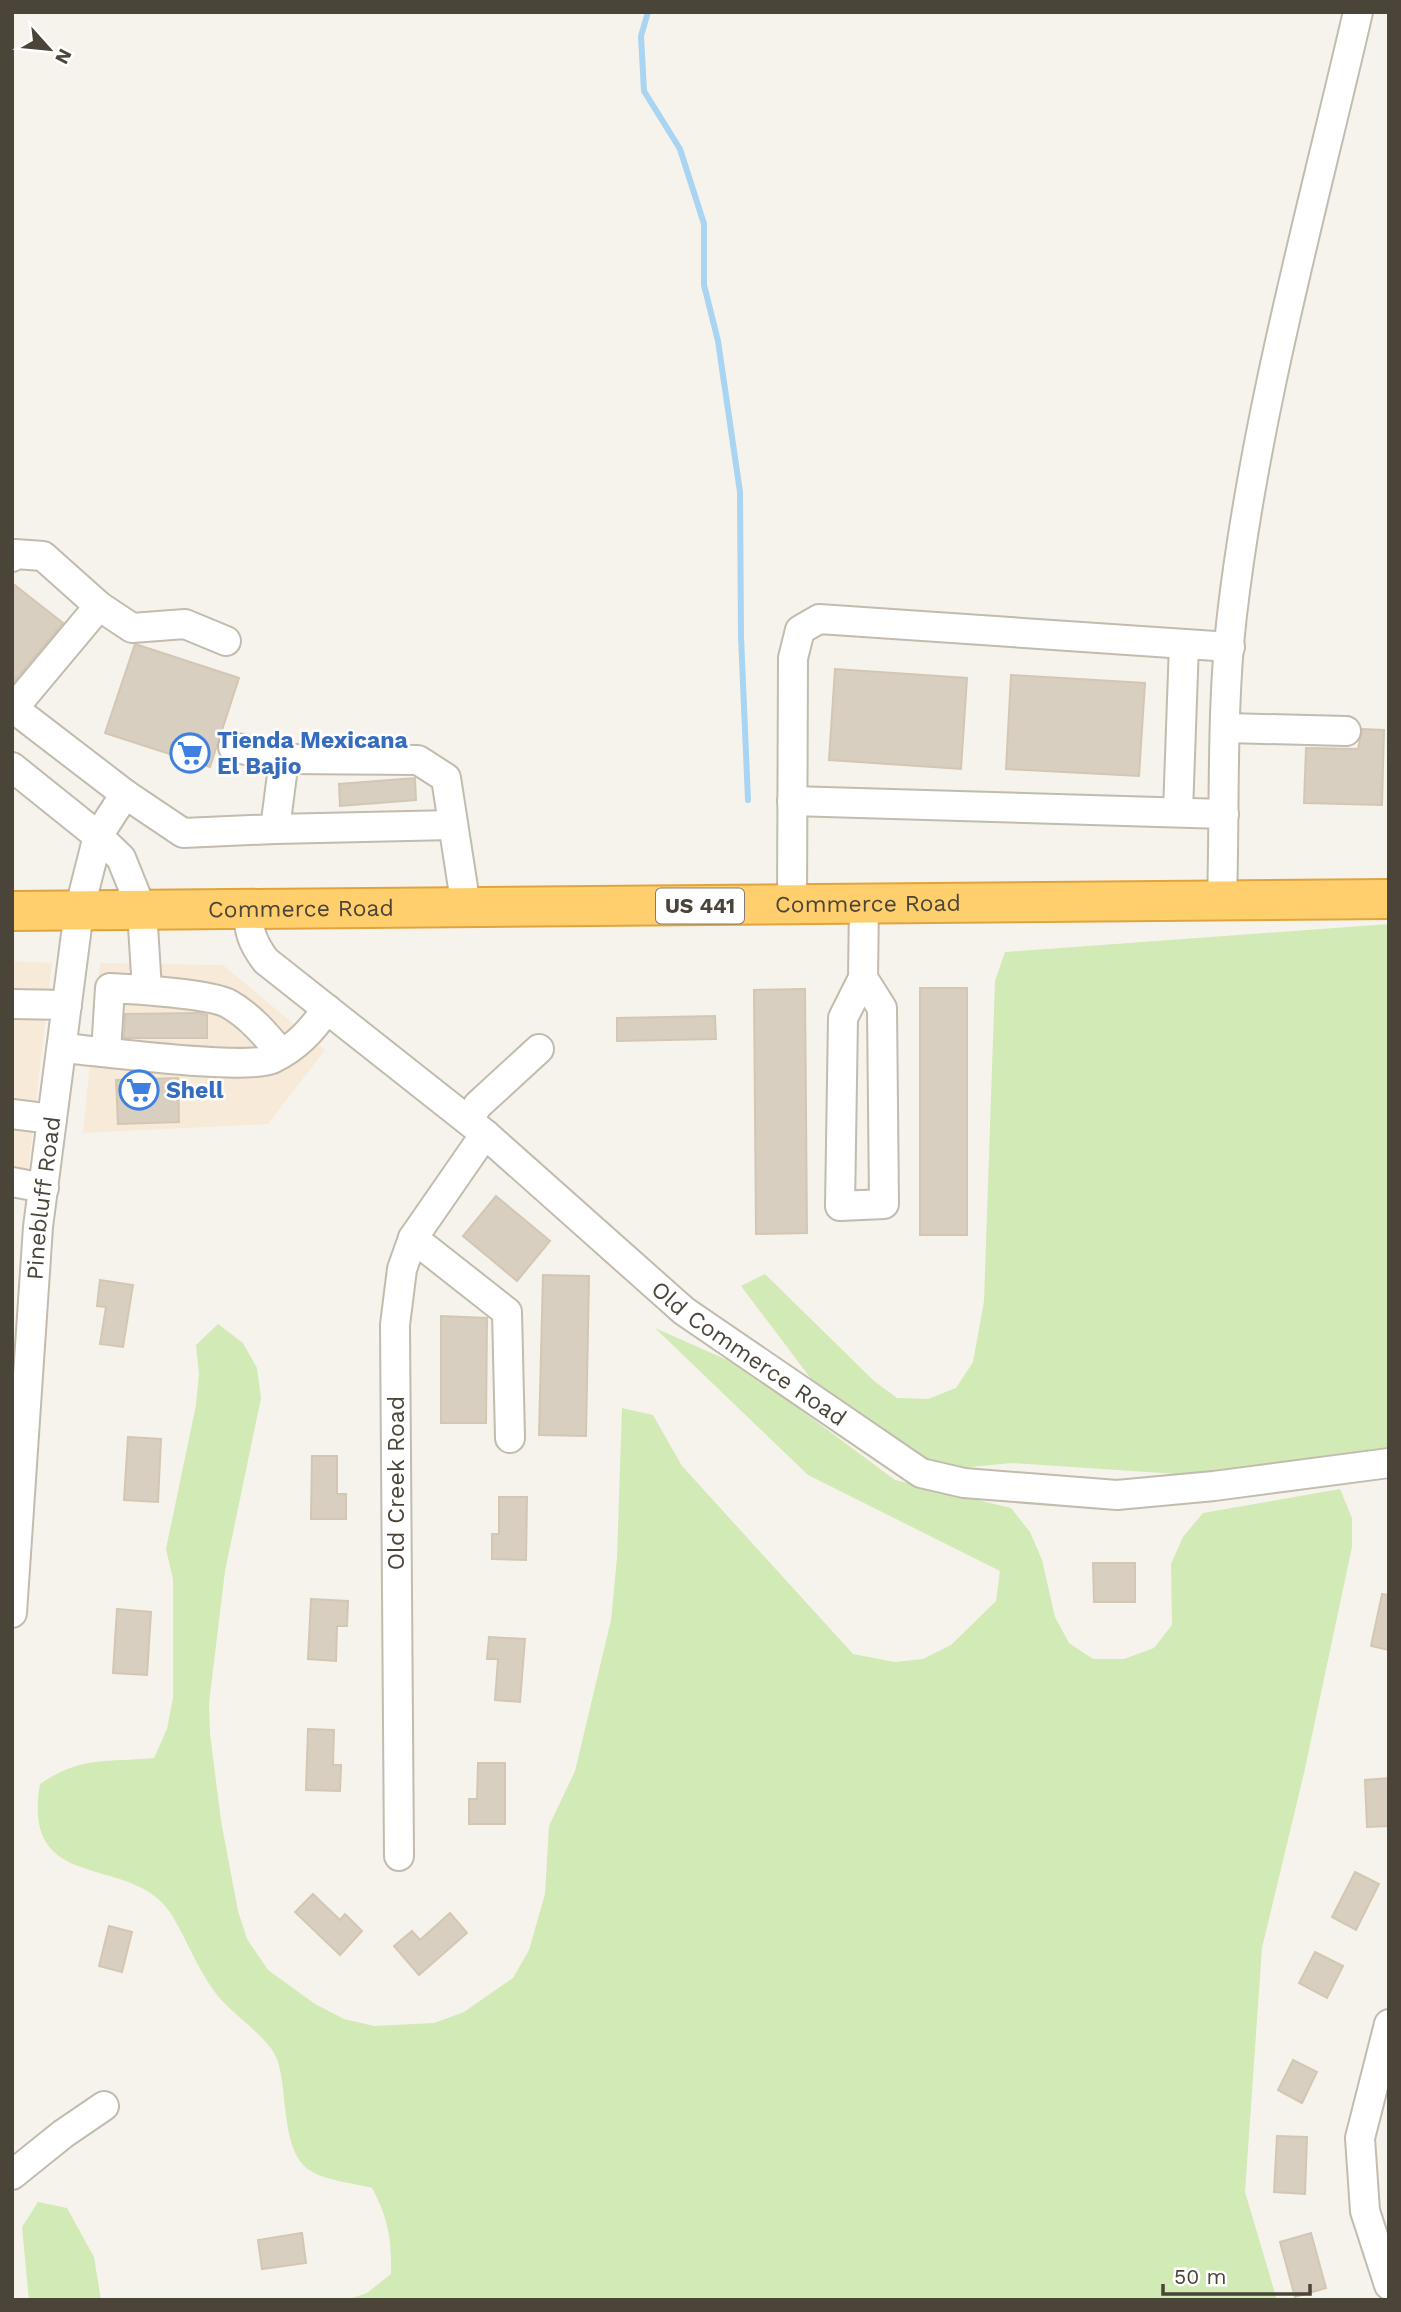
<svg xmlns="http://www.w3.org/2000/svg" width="1401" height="2312" viewBox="0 0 1401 2312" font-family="'Work Sans',sans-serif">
  <rect width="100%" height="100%" fill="#f6f3ec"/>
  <path fill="#f7ead8" d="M12 961 52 963 25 1197 12 1195Z
    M100 963 223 965 325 1050 268 1124 83 1133Z"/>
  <path fill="#d2eab5" d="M1389 924V1452L1207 1476 1011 1463 962 1468 933 1462 880 1443 833 1408 741 1286 765 1274 874 1381 897 1398 928 1399 956 1388 973 1362 984 1301 995 981 1005 952Z
    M218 1324 243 1343 257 1368 261 1398 225 1571 209 1703 210 1734 221 1821 238 1911 247 1939 268 1970 315 2004 344 2019 374 2026 434 2023 464 2012 513 1978 529 1950 545 1894 549 1826 575 1771 611 1620 617 1558 622 1408 653 1415 682 1466 853 1654 895 1662 923 1659 951 1645 996 1601 1000 1571 808 1475 655 1328 743 1367 895 1480 1011 1508 1030 1532 1042 1560 1055 1617 1069 1643 1093 1659H1124L1154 1648 1172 1625 1171 1564 1183 1537 1203 1513 1340 1489 1352 1518V1547L1304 1773 1262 1948 1245 2192 1277 2300H346L367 2293 391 2274C392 2241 388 2217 372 2188 354 2183 327 2181 311 2171 279 2152 289 2086 276 2057 268 2037 228 2011 214 1991 198 1969 187 1941 173 1917 135 1850 20 1899 40 1784 84 1755 104 1763 154 1758L167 1729 173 1698V1579L166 1549 196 1405 199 1374 196 1345Z
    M38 2202 67 2208 94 2257 101 2300H29L22 2227Z"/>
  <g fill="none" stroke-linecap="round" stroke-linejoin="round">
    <path stroke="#a9d4f2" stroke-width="6" d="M648 12 641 36 644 91 680 149 704 224V285L718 341 740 492 741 636 748 800"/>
  </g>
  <path fill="#d8cfc1" stroke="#d3c7b4" stroke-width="2" d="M12 583 63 623 12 684Z
    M135 644 239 678 210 767 105 733Z
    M835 669 967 678 961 769 829 760Z
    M1011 675 1145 683 1139 776 1006 769Z
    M1362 729 1384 730 1382 805 1304 803 1306 748 1358 749Z
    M415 778 416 800 340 806 339 784Z
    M920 988H967V1235H920Z
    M805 989 807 1233 756 1234 754 990Z
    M199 1013 207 1015V1038H124L125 1014Z
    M715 1016 716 1039 617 1041V1018Z
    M178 1078 179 1122 118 1124 116 1080Z
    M496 1196 550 1241 517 1281 463 1236Z
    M543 1275 589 1276 586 1436 539 1435Z
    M100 1280 133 1285 123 1347 100 1344 106 1307 97 1306Z
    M441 1316 487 1318 486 1423H441Z
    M128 1437 161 1439 158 1502 124 1500Z
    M312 1456H337V1494H346V1519H311Z
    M499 1497H527L526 1560 492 1559V1534H499Z
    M1093 1563H1135V1602H1094Z
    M1382 1594 1389 1595V1650L1371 1646Z
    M311 1599 348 1601 347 1626H337L336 1661 308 1659Z
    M117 1609 151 1612 147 1675 113 1673Z
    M489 1637 525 1639 520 1702 495 1700 498 1659H487Z
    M308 1729 334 1730 333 1765H341L340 1791 306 1790Z
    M478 1763H505V1824H469V1799H477Z
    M1389 1778V1826L1367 1827 1365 1780Z
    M1355 1872 1379 1884 1356 1930 1332 1917Z
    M313 1894 340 1920 345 1914 362 1931 340 1955 295 1912Z
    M450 1913 467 1933 419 1975 394 1946 412 1931 420 1940Z
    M109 1926 132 1932 122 1972 99 1966Z
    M1315 1952 1343 1966 1327 1998 1299 1983Z
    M1293 2060 1317 2072 1302 2103 1278 2090Z
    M1277 2136 1307 2137 1305 2194 1274 2192Z
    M302 2233 306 2263 262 2269 258 2240Z
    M1311 2233 1326 2288 1295 2297 1280 2242Z"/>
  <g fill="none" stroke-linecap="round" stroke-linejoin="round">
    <g stroke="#c2bbae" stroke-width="32">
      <g id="minor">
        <path d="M12 557 15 554 43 556 99 606 132 628 185 624 226 641"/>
        <path d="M12 710 99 606"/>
        <path d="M1227 728 1346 731"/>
        <path d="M284 759 418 760 446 778 466 907"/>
        <path d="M12 767 98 836 121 858 142 910 147 990"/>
        <path d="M125 794 183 833 275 829 284 759 233 747"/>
        <path d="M792 801 1224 814"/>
        <path d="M1178 812 1184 644"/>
        <path d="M275 829 453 825"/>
        <path d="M1222 901C1225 806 1221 709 1232 615 1256 411 1312 211 1358 12"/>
        <path d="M792 905 793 658 800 630 819 619 1230 647"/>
        <path id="s1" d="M248 907C248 930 252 943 266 961L485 1134 684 1311 921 1473 964 1483 1117 1495 1214 1486 1389 1463"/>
        <path d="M863 978 843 1018 840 1206 884 1204 882 1008 863 978 864 904"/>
        <path d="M12 1004 67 1005"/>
        <path d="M62 1048C100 1051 244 1071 272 1059 297 1047 311 1031 327 1009"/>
        <path d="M106 1052 110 988C133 989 212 994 229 1004 250 1016 266 1035 281 1053"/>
        <path d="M12 1114 52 1119"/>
        <path d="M468 1120 478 1105 539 1049"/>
        <path d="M12 1182 44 1188"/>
        <path d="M413 1238 507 1312 510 1438"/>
        <path id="s2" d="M12 1613 38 1227 79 911 98 836 125 794 13 708"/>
        <path d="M399 1856 395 1325 402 1269 413 1238 485 1134"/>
        <path d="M1389 2024 1360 2138 1365 2211 1389 2285"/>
        <path d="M12 2175 63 2134 104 2106"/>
      </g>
    </g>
    <g stroke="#e0a43c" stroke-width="42">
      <g id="highway">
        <path id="s3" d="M12 911 1389 899"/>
      </g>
    </g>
    <use href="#minor" stroke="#fff" stroke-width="28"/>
    <use href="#highway" stroke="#ffcf6e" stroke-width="38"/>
  </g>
  <defs>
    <g id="supermarket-ring" transform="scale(2.0125)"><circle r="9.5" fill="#fff" stroke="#3f7fe0" stroke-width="1.5"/><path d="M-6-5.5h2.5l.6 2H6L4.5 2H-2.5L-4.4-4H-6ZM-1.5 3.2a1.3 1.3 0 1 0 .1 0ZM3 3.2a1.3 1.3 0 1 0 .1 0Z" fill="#3f7fe0"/></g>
  </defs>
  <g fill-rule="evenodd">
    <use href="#supermarket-ring" x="190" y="753"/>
    <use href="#supermarket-ring" x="139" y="1090"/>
  </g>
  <g text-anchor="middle" stroke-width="5" stroke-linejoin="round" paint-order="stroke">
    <rect fill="#fff" stroke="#817c74" stroke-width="2" x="656" y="888.5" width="88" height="35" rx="5"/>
    <g font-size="21" font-weight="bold" fill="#4b4439">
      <text x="700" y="913">US 441</text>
    </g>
    <g font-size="23" font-weight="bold" fill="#366cbe" stroke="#fff" text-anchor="start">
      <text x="217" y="748">Tienda Mexicana<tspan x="217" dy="26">El Bajio</tspan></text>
      <text x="166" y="1098">Shell</text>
    </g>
    <g font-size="23" fill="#4b4439" stroke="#fff">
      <text dy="8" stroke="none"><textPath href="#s3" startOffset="856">Commerce Road</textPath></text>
      <text dy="8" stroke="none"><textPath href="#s3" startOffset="289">Commerce Road</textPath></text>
      <text dy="8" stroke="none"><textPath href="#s2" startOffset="416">Pinebluff Road</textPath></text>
      <text dy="8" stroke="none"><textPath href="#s1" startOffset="681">Old Commerce Road</textPath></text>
      <text transform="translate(396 1483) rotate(-90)" y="8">Old Creek Road</text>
    </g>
  </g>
  <rect width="1401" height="2312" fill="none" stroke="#4b4439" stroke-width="28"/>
  <g transform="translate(49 49) rotate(117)" stroke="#ffffff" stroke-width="5" paint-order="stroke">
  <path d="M0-5L12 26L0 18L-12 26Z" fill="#4b4439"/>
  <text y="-10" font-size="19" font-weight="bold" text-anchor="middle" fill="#4b4439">N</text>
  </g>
  <path d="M1163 2284v10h147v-10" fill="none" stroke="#4b4439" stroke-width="3.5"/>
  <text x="1174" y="2284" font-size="21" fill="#4b4439" stroke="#ffffff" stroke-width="5" paint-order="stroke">50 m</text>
</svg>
